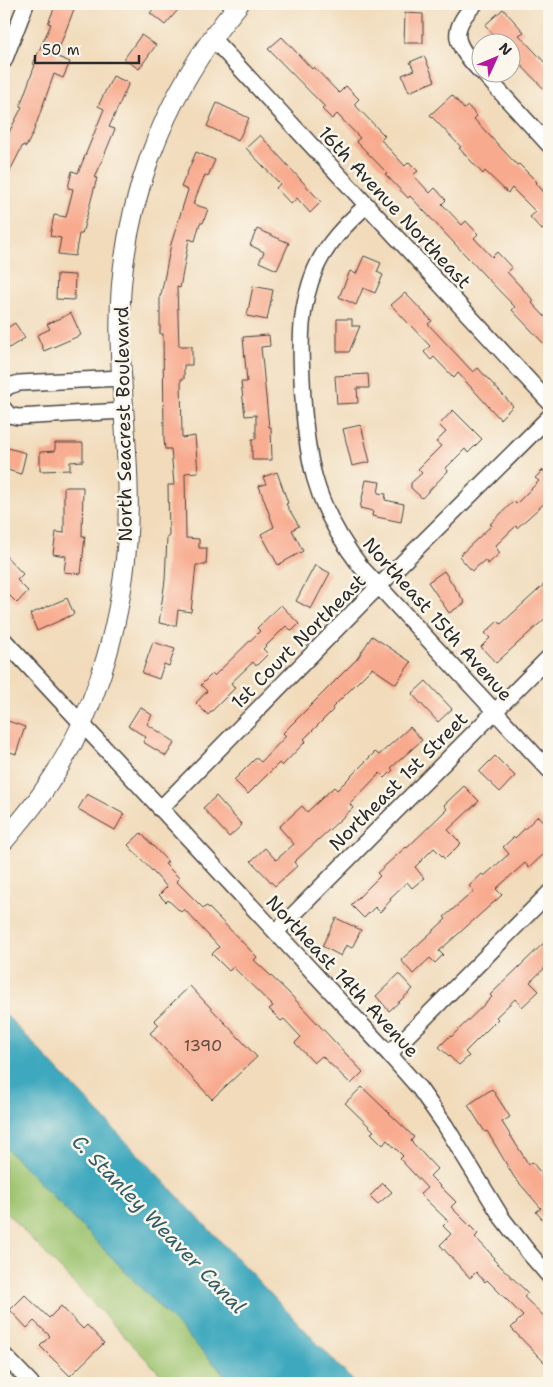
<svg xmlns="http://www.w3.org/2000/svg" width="553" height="1387" viewBox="0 0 553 1387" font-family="'Shantell Sans',sans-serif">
  <rect width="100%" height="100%" fill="#fbf7ec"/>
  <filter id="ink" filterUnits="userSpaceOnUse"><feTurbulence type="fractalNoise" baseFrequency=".02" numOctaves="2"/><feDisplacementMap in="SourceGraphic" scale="10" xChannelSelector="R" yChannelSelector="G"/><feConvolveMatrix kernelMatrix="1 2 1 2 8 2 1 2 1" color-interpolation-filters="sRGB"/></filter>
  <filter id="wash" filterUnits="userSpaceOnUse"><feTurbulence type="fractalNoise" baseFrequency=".0096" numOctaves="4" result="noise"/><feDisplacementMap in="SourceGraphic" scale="20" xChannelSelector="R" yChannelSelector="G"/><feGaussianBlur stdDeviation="1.12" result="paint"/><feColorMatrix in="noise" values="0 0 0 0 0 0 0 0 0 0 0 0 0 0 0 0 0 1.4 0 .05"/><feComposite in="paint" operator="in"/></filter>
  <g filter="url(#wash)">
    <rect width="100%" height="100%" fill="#f1dbbb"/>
    <path fill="#9cc36e" stroke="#64774c" d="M4 1146 233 1383H169L4 1210Z"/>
    <path fill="#3ea8be" stroke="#346a74" d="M4 1013 355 1383H233L4 1146Z"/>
    <g id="blocks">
      <path fill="#f8aa8e" d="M56 4H76L56 56 70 62 63 78 54 74 33 133 26 147 23 145 4 183V142L22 107 20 106 35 65 33 64 51 24 48 23Z
        M158 4H183L165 25 150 13Z
        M503 9 524 32 519 35 549 67V94L510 54V42H501L485 25Z
        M405 13 423 14V43H404Z
        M141 35 156 45 139 69 124 59Z
        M282 37 312 69 314 67 339 93 346 86 359 99 354 104 385 136 381 140 405 166 409 162 418 171 413 175 430 193 435 188 446 200 442 204 462 225 466 221 478 234 474 238 492 257 497 252 512 268 507 272 534 301 532 303 549 321V349L512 310 515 307 485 276 410 196 408 198 385 174 387 173 356 141 360 138 337 114 332 119 322 109 325 107 268 49Z
        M424 56 435 81 409 92 402 75 414 70 410 62Z
        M113 76 129 83 109 127 115 129 95 178H97L82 234H79L75 256 58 254 61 238 50 236 54 215 66 217 73 189 68 188 72 171 78 173 104 109 98 106Z
        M452 95 464 109 468 106 477 116 474 119 517 165 519 164 537 182 536 183 549 198V224L542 230 530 217 536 212 512 188 508 193 485 171 483 174 459 148 461 147 430 115Z
        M217 103 249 118 238 141 207 126Z
        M260 135 321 202 310 213 297 198 291 204 276 188 280 184 246 148Z
        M196 152 215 160 208 176 205 175 193 204 208 209 203 223H200L195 241 189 239 180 288 177 287 179 346H192V365H184V379H181L182 438 195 436 198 472 185 473 186 538 199 539V548H207L206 565H196L191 612 178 610 176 626 159 623 165 580 167 537H169L168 485H174L171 449H165L164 439 163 334H160V295H161L171 244 188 190 181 187Z
        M257 229 289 243 277 270 259 262 264 252 250 245Z
        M364 256 381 263 377 272 383 275 375 293 363 288 356 305 339 297 350 271 356 274Z
        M57 274 75 275 74 300 56 299Z
        M253 286 273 290 267 320 247 316Z
        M405 293 432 321 428 324 473 372 478 368 513 406 500 419 458 373 454 378 434 357 431 360 424 352 430 346 391 305Z
        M71 313 81 335 44 351 37 335 50 329 47 324Z
        M337 319H352V326H360L349 352H337Z
        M15 323 25 338 4 351V330Z
        M269 335 270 346 261 347 269 427H271L272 460H252V439H256V415L245 416 241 382H247L243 337Z
        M368 374 369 388H357L358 403 337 404 335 376Z
        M453 410 482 439 468 453 465 449 446 468 448 471 422 498 411 488V483L422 473 418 469 441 446 436 442 446 432 439 425Z
        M361 425 370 462 352 466 343 429Z
        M55 443H83V461L70 462V470L40 471V452L55 451Z
        M4 447 26 453 21 474 4 469Z
        M543 470 546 474 549 471V499L517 528 516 526 495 546 500 553 488 564 485 560 472 571 459 556 492 525 490 524 514 501 516 504 539 481 535 478Z
        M277 472 288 503 286 504 299 526 292 530 303 551 278 565 261 534 274 527 259 486 266 484 263 477Z
        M366 480 380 482 378 493 386 494 385 500 404 504 401 522 372 516 373 511 360 508Z
        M64 487H83L82 536H85L81 574 64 572 66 556 53 554 56 532 64 533Z
        M4 554 23 574 17 580 28 591 17 603 4 590Z
        M315 565 330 573 311 609 296 601Z
        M444 571 465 603 449 613 428 582Z
        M549 580V615L496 663 481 647 490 638 485 633 498 621 501 624Z
        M67 598 74 614 37 631 30 614Z
        M281 605 299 624 292 631 286 626 263 649 268 654 256 666 253 662 231 683 235 688 208 715 196 703 207 691 201 685 212 674 214 676 260 631 257 628Z
        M372 636 411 662 396 684 372 668 332 708 333 710 304 739 306 741 282 766 279 763 248 794 234 780 256 758 261 762 286 736 283 733 357 659Z
        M153 642 175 649 169 666 164 664 159 679 142 673Z
        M426 681 452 709 438 722 412 694Z
        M140 707 152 715 147 724 175 742 166 756 143 742 146 737 128 726Z
        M8 721 25 727 16 754 4 750V733Z
        M410 727 422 740 391 768 393 770 385 778 380 773 350 804 353 808 294 862 297 866 275 886 251 861 265 848 276 860 294 844 279 827 302 806 307 812 334 787 337 790 375 752 379 755Z
        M495 756 515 776 500 792 479 772Z
        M464 786 479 801 448 830 461 843 445 859 434 848 415 867 424 878 412 888 407 882 390 898 391 900 380 912 375 907 364 918 351 905 380 876 377 873 406 847 407 848 447 809 444 805Z
        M87 794 124 814 115 830 78 809Z
        M216 796 242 825 229 837 203 808Z
        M538 816 549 828V849L529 868 525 863 496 889 502 895 439 951 443 955 435 963 430 958 413 974 401 960 446 919 444 917 474 891 469 886 482 874 484 876 509 854 503 847 514 837 515 838Z
        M141 833 168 862 165 864 179 878 176 881 203 908 207 906 257 957 254 960 288 992 363 1072 351 1084 322 1056 314 1063 295 1043 301 1037 284 1019 281 1021 269 1009 273 1006 233 967 229 971 212 954 219 947 184 909 181 912 168 900 166 902 159 895 167 887 128 845Z
        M336 918 361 930 352 948 346 945 341 956 322 946Z
        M549 938V964L530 982 539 991 522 1007 515 999 496 1017 498 1019 465 1052 469 1056 459 1065 439 1047 450 1036 451 1037 492 997 490 995Z
        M399 974 413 989 389 1011 376 996Z
        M190 986 257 1057 212 1099 150 1033 159 1025 154 1020Z
        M362 1087 414 1137 411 1141 437 1169 430 1176 456 1202 451 1207 478 1234 475 1237 494 1257 493 1259 528 1293 524 1297 549 1321V1367L511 1328 523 1316 487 1280 485 1282 476 1272 470 1278 440 1245 451 1234 443 1226 448 1221 420 1194 427 1188 400 1159 403 1156 387 1140 383 1145 371 1133 374 1131 345 1103Z
        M492 1089 510 1117 502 1122 529 1165 532 1162 549 1183V1227L536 1212 541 1208 514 1177 487 1131 485 1132 468 1105Z
        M383 1183 392 1192 378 1204 370 1196Z
        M25 1295 49 1318 61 1306 83 1329 87 1325 104 1343 70 1376 40 1346 50 1336 34 1321 27 1328 10 1310Z"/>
    </g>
  </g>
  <g filter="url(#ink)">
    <use href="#blocks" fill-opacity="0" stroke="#494541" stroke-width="1"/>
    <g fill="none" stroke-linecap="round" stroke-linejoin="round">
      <g stroke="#494541" stroke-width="18">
        <path id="minor" d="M475 4C447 32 456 45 480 71
          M212 38 549 402
          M4 61 26 4
          M482 72 549 145
          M367 205C346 224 326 244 315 270 300 307 300 339 302 379 305 454 313 505 361 567L549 770
          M4 390 9 386 19 383 122 378
          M4 409 9 415 18 417 123 411
          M4 640 389 1054 419 1088 445 1125 502 1218 529 1253 549 1276
          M160 809 366 599 549 417
          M276 932 549 657
          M389 1054 549 893
          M4 1355 31 1383"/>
      </g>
      <g stroke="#494541" stroke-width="21">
        <path id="tertiary" d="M4 841C17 825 31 810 43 792 94 720 120 630 127 543 132 474 121 405 120 336 117 216 161 95 239 4"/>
      </g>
      <use href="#minor" stroke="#fff" stroke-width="15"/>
      <use href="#tertiary" stroke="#fff" stroke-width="19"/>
    </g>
  </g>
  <g text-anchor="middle" stroke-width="5" stroke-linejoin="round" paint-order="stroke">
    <g font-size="16" fill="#5e4b44">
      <text x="203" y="1051">1390</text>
    </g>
    <g font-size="19" fill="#2b2b2b" stroke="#fbf7ec">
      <text transform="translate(395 207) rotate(47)" y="7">16th Avenue Northeast</text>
      <text transform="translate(123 424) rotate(-91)" y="7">North Seacrest Boulevard</text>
      <text transform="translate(438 619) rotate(48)" y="7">Northeast 15th Avenue</text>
      <text transform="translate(298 641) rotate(-45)" y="7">1st Court Northeast</text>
      <text transform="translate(398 781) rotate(-45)" y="7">Northeast 1st Street</text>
      <text transform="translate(343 976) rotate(47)" y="7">Northeast 14th Avenue</text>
    </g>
    <g font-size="20" font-style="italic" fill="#335d66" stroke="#fbf7ec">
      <text transform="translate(159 1224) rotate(46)" y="7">C. Stanley Weaver Canal</text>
    </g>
  </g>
  <rect width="553" height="1387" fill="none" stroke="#fbf7ec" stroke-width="20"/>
  <g transform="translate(496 58) rotate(46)"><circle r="24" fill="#fbf7ec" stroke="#a8a59f"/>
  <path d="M0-4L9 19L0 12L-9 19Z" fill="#b5179e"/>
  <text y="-8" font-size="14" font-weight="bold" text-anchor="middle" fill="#2b2b2b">N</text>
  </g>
  <path d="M35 55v8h104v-8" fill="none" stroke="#2b2b2b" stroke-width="2.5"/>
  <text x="42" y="55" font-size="15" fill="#2b2b2b" stroke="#fbf7ec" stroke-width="4" paint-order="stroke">50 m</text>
</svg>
